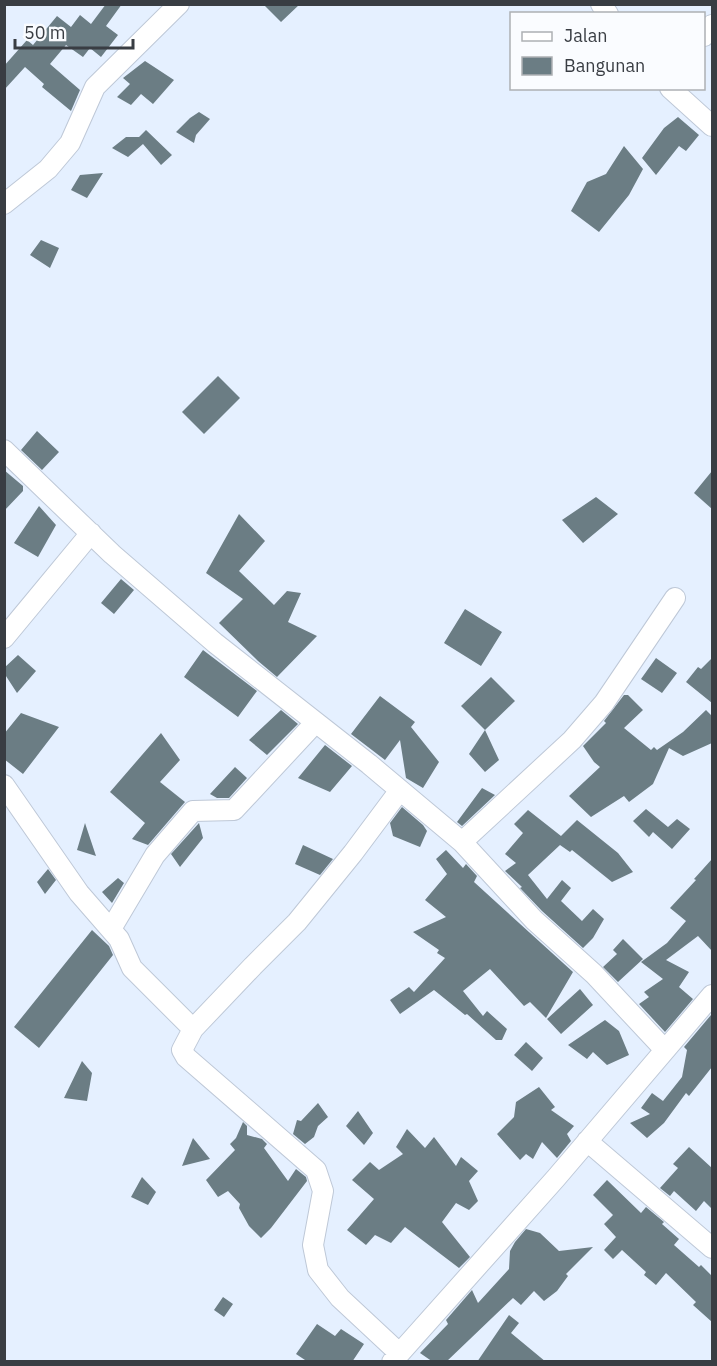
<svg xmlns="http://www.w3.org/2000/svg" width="717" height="1366" viewBox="0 0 717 1366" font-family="'IBM Plex Sans',sans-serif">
  <rect width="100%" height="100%" fill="#e5f0ff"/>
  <path fill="#6b7d84" d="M106 4H122L106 26 118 35 101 57 90 48 83 57 66 45 50 64 80 90 71 111 42 87 44 84 25 67 4 90V66L27 40 33 45 57 16 71 27 80 15 91 24Z
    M263 4H300L281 22Z
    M145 61 174 80 153 104 141 94 131 105 117 97 130 84 123 78Z
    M199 112 210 119 196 135 194 143 176 132 190 118Z
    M678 117 699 135 686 151 679 146 656 175 642 158 664 128Z
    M146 130 172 155 161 165 143 144 128 157 112 148 126 137H139Z
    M624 146 643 169 629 195 599 232 571 211 587 182 606 174Z
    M103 173 87 198 71 190 80 175Z
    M41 240 59 248 50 268 30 255Z
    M218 376 240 398 204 434 182 412Z
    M37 431 59 452 42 470 21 450Z
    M4 470 23 486V491L4 511Z
    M712 471V509L694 493Z
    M596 497 618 514 583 543 562 520Z
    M39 506 56 525 38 557 14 543Z
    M239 514 265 541 239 571 274 605 287 591 301 593 288 622 317 636 277 677 258 661 219 623 243 599 206 573Z
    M121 579 134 590 114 614 101 603Z
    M465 609 502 632 481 666 444 643Z
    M203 650 257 691 238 717 184 677Z
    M18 655 36 671 17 693 4 673V668Z
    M656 658 677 673 662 693 641 679Z
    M712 658V703L686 682 698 667 701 669Z
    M491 677 515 701 485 730 461 706Z
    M624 695H628L643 710 624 728 651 750 654 747 657 750 683 732 706 710 712 716V743L683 756 669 748 653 784 629 802 624 796 591 817 569 796 600 767 594 762 583 746 606 723 604 721Z
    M380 696 415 722 411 727 439 762 423 788 406 778 400 740 385 760 351 734Z
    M281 710 298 724 267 755 249 740Z
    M21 713 59 727 23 774 4 759V734Z
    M485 730 499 760 485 772 469 754Z
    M161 733 180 760 160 782 185 802 148 845 132 839 145 823 110 792Z
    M325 745 352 766 330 792 298 778Z
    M235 767 247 778 229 798H217L210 794Z
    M482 788 495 795 462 826 457 822Z
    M402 807 423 825 427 831 420 847 393 836 390 823Z
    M646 809 668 827 677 819 690 829 672 849 653 832 649 837 633 821Z
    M528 810 561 836 577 820 618 853 633 872 612 882 572 850 570 852 560 845 528 875 547 899 562 880 571 888 561 901 582 921 593 909 604 919 593 938 583 948 542 911 520 888 522 887 505 871 516 863 505 854 523 833 514 824Z
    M85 823 96 856 77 850Z
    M199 823 203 838 180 867 171 854Z
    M303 845 333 859 320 875 295 864Z
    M446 850 463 868 466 864 477 876 474 882 573 972 546 1018 530 1002 524 1006 490 969 463 991 483 1016 487 1011 507 1029 502 1040H496L467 1014 465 1015 434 990 400 1014 390 1000 409 987 414 992 445 958 437 953 439 950 413 932 446 917 425 900 447 874 436 859Z
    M712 859V951L698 936 666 960 689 972 679 987 693 999 665 1032 639 1004 649 997 644 992 663 979 641 962 667 943 686 921 670 908 696 880 694 879Z
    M48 869 56 880 45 894 37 882Z
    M118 878 124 883 112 903 102 892Z
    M92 930 109 946 113 955 39 1048 14 1027Z
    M623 939 643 959 618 982 603 967 617 954 613 950Z
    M580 989 593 1005 561 1034 547 1019Z
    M711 1015 712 1017V1067L689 1096 686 1093 664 1123 647 1138 630 1123 650 1114 641 1108 652 1093 663 1101 682 1077 687 1050 684 1047Z
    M605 1020 619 1031 629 1055 607 1065 593 1052 587 1059 568 1045Z
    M526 1042 543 1058 532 1071 514 1055Z
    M82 1061 92 1073 87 1101 64 1098Z
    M539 1087 555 1107 551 1110 574 1126 567 1134 571 1141 557 1158 542 1142 533 1159 526 1154 520 1160 497 1134 514 1117 516 1102Z
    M318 1103 328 1117 318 1126 314 1137 305 1144 293 1134 297 1120 301 1121Z
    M358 1111 373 1133 364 1145 346 1126Z
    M243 1122 247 1126V1135L262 1139 267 1144 264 1148 288 1181 296 1169 306 1177 307 1181 271 1228 261 1238 249 1226 239 1208 240 1204 228 1191 218 1197 206 1180 235 1150 230 1144 236 1138Z
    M407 1129 425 1148 434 1137 456 1166 461 1157 478 1171 469 1181 478 1201 469 1210 456 1203 442 1222 470 1257 459 1268 405 1227 391 1243 375 1235 366 1245 347 1230 374 1199 352 1180 370 1162 379 1170 403 1154 396 1147Z
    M193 1138 210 1159 182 1166Z
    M689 1147 712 1168V1209L704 1201 696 1211 674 1191 670 1196 660 1188 678 1168 673 1164Z
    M142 1177 156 1192 148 1205 131 1197Z
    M607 1180 641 1213 646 1207 664 1222 662 1224 679 1239 674 1245 699 1267 701 1265 712 1276V1322L693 1305 696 1302 666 1273 656 1285 644 1275 646 1272 622 1250 613 1259 604 1250 616 1237 604 1224 613 1215 593 1195Z
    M526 1229 540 1233 559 1251 593 1247 566 1274 568 1276 557 1291 544 1301 534 1291 521 1305 513 1298 446 1362H433L420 1353 448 1324 446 1320 472 1290 478 1303 509 1269 510 1251 515 1242Z
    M223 1297 233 1304 224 1317 214 1310Z
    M509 1315 519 1323 511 1333 546 1362H477Z
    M317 1324 335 1336 341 1329 364 1344 352 1362H308L296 1354Z"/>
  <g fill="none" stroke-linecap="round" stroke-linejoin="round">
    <g stroke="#bec8d7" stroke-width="22">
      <path id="minor" d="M601 4 608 14
        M704 36 712 25
        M670 88 712 126
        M4 204 48 169 70 143 95 87 179 4
        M4 450 112 554 215 643 369 764 462 842 534 920 594 974 665 1050
        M4 638 91 533
        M4 785 79 893 119 939 132 968 193 1029
        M462 842 572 740 604 703 675 598
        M111 929 155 855 193 811 234 810 315 723
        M587 1141 712 1248
        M399 1353 340 1298 318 1270 313 1245 323 1191 316 1170 186 1057 182 1050 193 1029 253 966 297 922 353 853 400 790
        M392 1362 556 1178 712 995"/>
    </g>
    <use href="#minor" stroke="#fff" stroke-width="20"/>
  </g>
  <rect width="717" height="1366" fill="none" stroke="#393d43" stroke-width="12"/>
  <rect x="510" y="12" width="195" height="78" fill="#fafcff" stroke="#adb0b4" stroke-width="1.5"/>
  <rect x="522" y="32" width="30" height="9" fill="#ffffff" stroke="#adb0b4" stroke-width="1.5"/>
  <text x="564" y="42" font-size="18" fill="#393d43">Jalan</text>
  <rect x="522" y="57" width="30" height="18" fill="#6b7d84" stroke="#adb0b4" stroke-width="1.5"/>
  <text x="564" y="72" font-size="18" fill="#393d43">Bangunan</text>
  <path d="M15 39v9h118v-9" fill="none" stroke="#393d43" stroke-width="3"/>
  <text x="24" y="39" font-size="18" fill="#393d43" stroke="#fafcff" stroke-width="4.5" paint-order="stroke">50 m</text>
</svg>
